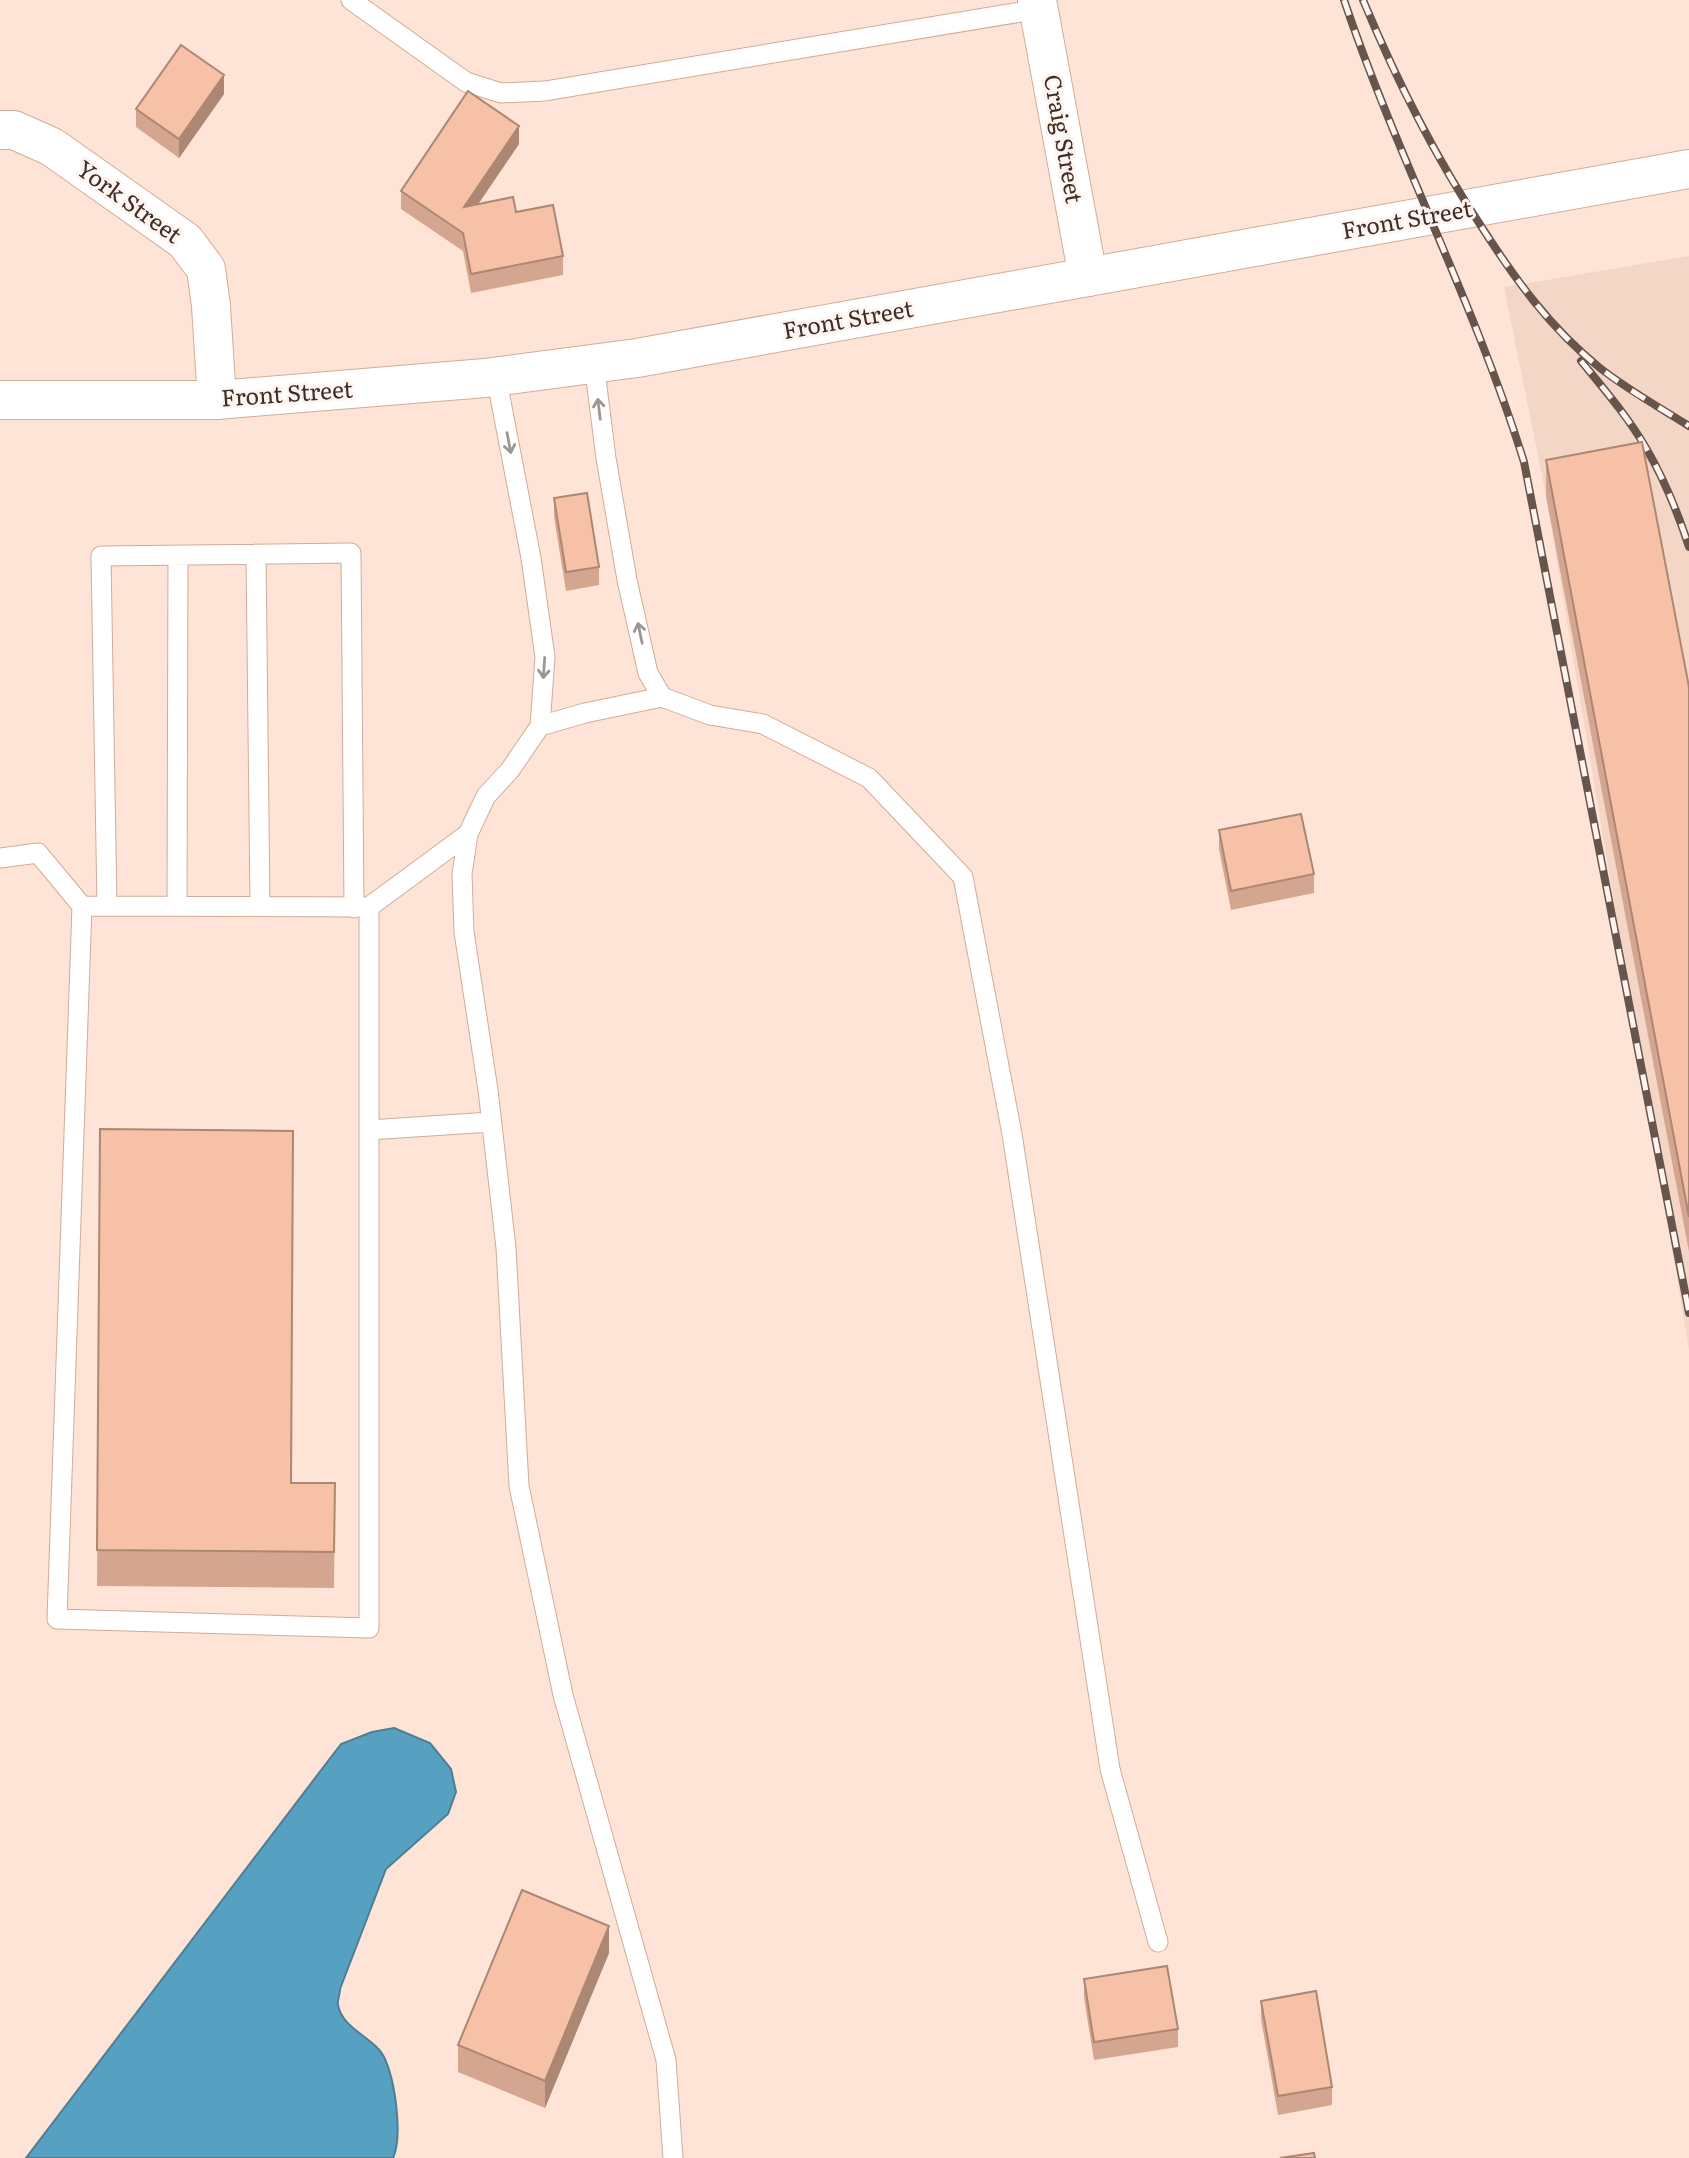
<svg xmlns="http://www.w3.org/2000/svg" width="1689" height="2158" viewBox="0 0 1689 2158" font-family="Literata,serif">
  <rect width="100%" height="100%" fill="#fee4d7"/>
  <path fill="#f4d6c7" d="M1689 256V1350L1546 496 1504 287Z"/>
  <path fill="#56a1c2" stroke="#4f7e93" stroke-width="2" d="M394 1728 430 1743 451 1769 456 1792 448 1814 386 1869 340 1989C340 1994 337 2001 338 2005 342 2029 375 2038 384 2057 395 2080 403 2135 393 2158H26L341 1744 372 1732Z"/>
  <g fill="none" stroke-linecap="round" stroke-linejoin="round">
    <g stroke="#d4ab96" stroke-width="21">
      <path id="lane" d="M351 0 466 82 501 93 545 91 1039 9
        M594 363 606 458 627 580 648 673 662 697
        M496 376 531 558 545 657 540 726 510 770 486 796 468 834 462 874 464 932 488 1090 506 1248 519 1486 563 1695 666 2060 673 2158
        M256 554 260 906
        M540 726 585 713 662 697 710 715 763 724 869 778 963 877 1012 1134 1110 1769 1158 1942
        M0 858 38 853 82 906 57 1619 369 1628V907L82 906
        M177 905 178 556
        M107 906 101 556 351 553 354 908
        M369 907 468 834
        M369 1130 491 1122"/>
    </g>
    <g stroke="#d4ab96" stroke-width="40">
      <path id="street" d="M1037 0 1088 277
        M0 130H14L52 147 185 241 206 269 211 306 217 400"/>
    </g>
    <g stroke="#d4ab96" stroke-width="40">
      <path id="secondary" d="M0 400H217L485 378 637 358 1689 169"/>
    </g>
    <use href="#lane" stroke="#fff" stroke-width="19"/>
    <use href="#street" stroke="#fff" stroke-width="38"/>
    <use href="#secondary" stroke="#fff" stroke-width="38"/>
    <g stroke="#67544b" stroke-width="8">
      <path id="rail" d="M1344 0C1397 157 1475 304 1524 462L1689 1313
        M1363 0C1396 79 1434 155 1481 226 1515 279 1550 328 1600 368 1628 390 1659 407 1689 426
        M1581 361C1604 389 1628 417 1646 448 1664 479 1678 513 1689 547"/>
    </g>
    <use href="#rail" stroke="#fef5f1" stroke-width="5" stroke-dasharray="16" stroke-linecap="butt"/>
  </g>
  <path fill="#d4a68f" d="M224 94 179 158 136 127V109Z
    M519 144 478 204 516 212 563 256V275L471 293 463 251 401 209V191Z
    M1546 460 1689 687V1252L1546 496Z
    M554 498 599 567V585L566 591 554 517Z
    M1219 830 1314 874V893L1231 910 1219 849Z
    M100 1129 291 1483H335L334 1588 97 1586Z
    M609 1953 545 2108 458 2072V2045Z
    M1084 1979 1178 2029V2047L1094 2060 1084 1998Z
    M1261 2001 1332 2087V2105L1278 2115 1261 2019Z"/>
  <path fill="#ac8774" d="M224 75V94L179 158V139Z
    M519 126V144L464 225V207Z
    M609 1926V1953L545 2108V2081Z"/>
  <path fill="#f6c1a6" stroke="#ac8774" stroke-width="2" d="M181 45 224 75 179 139 136 109Z
    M468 91 519 126 464 207 513 197 516 212 553 205 563 256 471 274 463 233 401 191Z
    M1642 442 1689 687V1217L1546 460Z
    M587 493 599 567 566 572 554 498Z
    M1301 814 1314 874 1231 891 1219 830Z
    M100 1129 293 1131 291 1483H335L334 1552 97 1550Z
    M522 1890 609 1926 545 2081 458 2045Z
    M1167 1966 1178 2029 1094 2042 1084 1979Z
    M1316 1991 1332 2087 1278 2096 1261 2001Z
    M1314 2153 1315 2158H1280Z"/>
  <defs><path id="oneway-shaft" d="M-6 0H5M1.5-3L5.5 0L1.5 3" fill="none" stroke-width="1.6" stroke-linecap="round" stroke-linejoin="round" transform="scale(1.75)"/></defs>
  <g stroke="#9e9692">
    <use href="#oneway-shaft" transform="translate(599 409) rotate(-97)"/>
    <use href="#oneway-shaft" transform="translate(509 443) rotate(79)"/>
    <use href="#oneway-shaft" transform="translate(640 633) rotate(-102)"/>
    <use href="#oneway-shaft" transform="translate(544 668) rotate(94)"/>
  </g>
  <g text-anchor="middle" stroke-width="6" stroke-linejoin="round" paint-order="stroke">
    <g font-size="23" fill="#3e2e26" stroke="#fef5f1">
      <text transform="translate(1063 139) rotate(80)" y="8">Craig Street</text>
      <text transform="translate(129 202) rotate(36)" y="8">York Street</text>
      <text transform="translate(1407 220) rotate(-10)" y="8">Front Street</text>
      <text transform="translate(848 320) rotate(-10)" y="8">Front Street</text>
      <text transform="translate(287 394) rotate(-4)" y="8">Front Street</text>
    </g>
  </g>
</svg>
